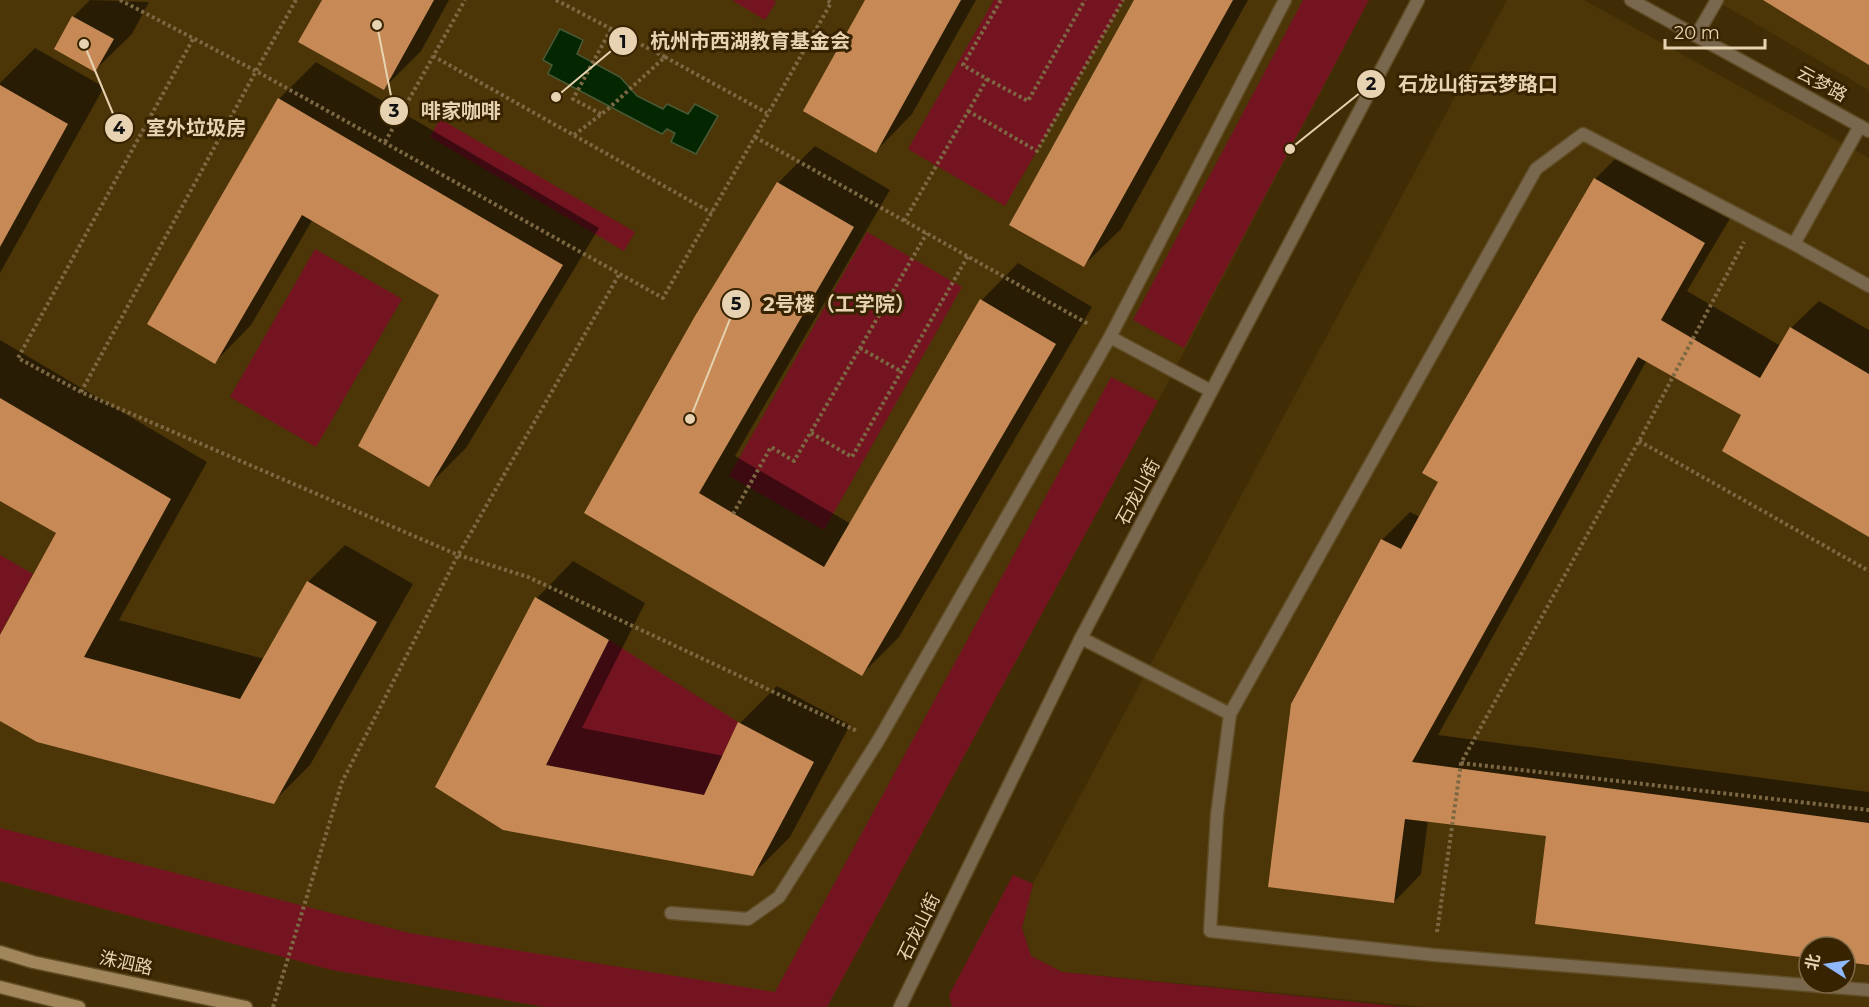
<svg xmlns="http://www.w3.org/2000/svg" width="1869" height="1007" viewBox="0 0 1869 1007" font-family="Montserrat,'Noto Sans SC',sans-serif">
  <rect width="100%" height="100%" fill="#412d05"/>
  <path fill="#4c3608" fill-rule="evenodd" d="M0 0H1369L1158 401 827 1007H546L332 970 0 881Z
    M1507 0H1584L1869 158V1007H1425L1062 972 1031 956 1022 928 1033 884ZM1809 947H1845V983H1809Z
    M1715 0H1869V90Z"/>
  <path fill="#751421" d="M732 0H773L776 2 765 20Z
    M994 0H1124L1005 206 908 149Z
    M1303 0H1369L1184 348 1133 320Z
    M440 119 635 232 624 251 430 137Z
    M867 232 962 287 824 530 729 476Z
    M315 249 402 299 316 447 230 397Z
    M1111 377 1158 401 827 1007H546L332 970 0 881V828L409 933 775 992Z
    M0 555 33 574 0 634Z
    M609 640 738 722 704 795 546 765Z
    M1013 875 1033 884 1022 928 1031 956 1062 972 1403 1007H952L949 995Z"/>
  <path fill="#042600" stroke="#485a35" stroke-width="1.5" d="M560 29 583 40 577 54 620 77 637 96 663 109 667 104 688 114 695 104 718 116 696 154 671 142 675 133 667 129 662 134 548 74 552 65 543 60Z"/>
  <path fill="#0007" d="M90 0 149 2 132 34 95 70 56 49 73 17Z
    M323 0H449L421 51 384 88Z
    M867 0H976L912 114 876 151Z
    M1136 0H1248L1121 229 1084 265Z
    M35 48 104 87 0 273V83Z
    M316 62 599 228 466 448 429 485 441 294 313 219 251 325 215 362 279 99Z
    M815 146 890 190 735 456 851 524 982 300 1018 263 1092 307 899 637 862 674 586 512 778 183Z
    M1623 151 1732 215 1687 291 1781 346 1791 328 1819 301 1869 330V536L1743 414 1647 360 1438 735 1869 792V964L1845 961V947H1809V956L1548 835 1428 820 1421 874 1394 902 1292 705 1382 540 1410 512 1420 517 1440 481 1424 473 1595 179Z
    M0 340 207 462 119 620 264 659 308 582 345 545 413 584 310 765 273 802 0 720V638L58 532 0 499Z
    M573 561 645 603 582 728 724 756 740 723 777 686 850 725 790 837 753 874 504 828 537 598Z"/>
  <path fill="#c78a57" d="M322 0H434L384 90 298 42Z
    M865 0H961L876 153 803 111Z
    M1134 0H1233L1084 267 1009 225Z
    M1763 0H1869V65Z
    M72 16 114 39 95 72 54 49Z
    M0 85 68 124 0 247Z
    M278 98 563 265 429 487 358 446 439 295 302 215 215 364 147 324Z
    M1594 178 1705 243 1661 320 1760 378 1790 327 1869 374V537L1722 451 1741 415 1638 357 1412 762 1869 823V965L1845 962V947H1809V958L1535 924 1546 836 1405 819 1394 903 1268 887 1291 704 1381 539 1401 549 1438 482 1422 473Z
    M777 182 854 227 699 493 824 567 980 299 1056 344 862 676 584 513 695 316Z
    M0 398 171 499 84 657 240 699 307 581 377 622 274 804 37 742 0 721V635L56 533 0 501Z
    M535 597 609 640 546 765 704 795 738 722 814 762 753 876 503 830 435 787Z"/>
  <g fill="none" stroke-linecap="round" stroke-linejoin="round">
    <g stroke="#5f4b24" stroke-width="15">
      <path id="service" d="M1110 337 1211 391
        M671 913 748 919 779 897 878 741 1110 337 1285 0"/>
    </g>
    <g stroke="#5f4b24" stroke-width="15">
      <path id="minor" d="M1696 36 1717 0
        M1794 244 1860 126
        M1869 286 1794 244 1583 134 1536 169 1230 714 1217 815 1210 931 1434 955 1869 990
        M1081 638 1230 714"/>
    </g>
    <g stroke="#5f4b24" stroke-width="15">
      <path id="tertiary" d="M1631 0 1869 131
        M900 1007 1081 638 1418 0"/>
    </g>
    <g stroke="#5f4b24" stroke-width="15">
      <path id="secondary" d="M0 952 33 962 246 1007
        M0 987 79 1007"/>
    </g>
    <path stroke="#7c6842" stroke-width="4" stroke-dasharray="3 3" stroke-linecap="butt" d="M120 0 256 71 81 392 458 555 528 577 857 731
      M296 0 256 71 663 298 831 3 827 0
      M556 0 665 57 608 109 573 136
      M433 56 712 213
      M665 57 767 113
      M987 79 1028 101 1085 0
      M968 111 1037 151 1123 0
      M601 114 573 99 610 31
      M755 137 1090 325
      M385 142 465 0
      M904 221 987 79 963 65 1001 0
      M860 348 902 372
      M81 392 18 358 193 39
      M811 433 852 457 968 256
      M1639 441 1869 571
      M733 514 771 447 794 461 927 233
      M1461 763 1869 810
      M1437 932 1461 763 1639 441 1744 242
      M273 1007 342 782 458 555 620 273"/>
    <use href="#service" stroke="#79684d" stroke-width="12"/>
    <use href="#minor" stroke="#79684d" stroke-width="12"/>
    <use href="#tertiary" stroke="#79684d" stroke-width="12"/>
    <use href="#secondary" stroke="#a0865a" stroke-width="12"/>
  </g>
  <g text-anchor="middle" stroke-width="6" stroke-linejoin="round" paint-order="stroke">
    <g font-size="18" fill="#e7d3b1" stroke="#372300">
      <text transform="translate(1822 84) rotate(29)" y="6">云梦路</text>
      <text transform="translate(1138 492) rotate(-62)" y="6">石龙山街</text>
      <text transform="translate(919 927) rotate(-64)" y="6">石龙山街</text>
      <text transform="translate(126 963) rotate(12)" y="6">洙泗路</text>
    </g>
  </g>
  <path fill="none" stroke="#e7d3b1" stroke-width="2" d="M556 97L623 41M1290 149L1371 84M377 25L394 111M84 44L119 128M690 419L736 304"/>
  <g fill="#e7d3b1" stroke="#372300" stroke-width="2">
    <circle cx="556" cy="97" r="6"/>
    <circle cx="1290" cy="149" r="6"/>
    <circle cx="377" cy="25" r="6"/>
    <circle cx="84" cy="44" r="6"/>
    <circle cx="690" cy="419" r="6"/>
    <circle cx="623" cy="41" r="15"/>
    <circle cx="1371" cy="84" r="15"/>
    <circle cx="394" cy="111" r="15"/>
    <circle cx="119" cy="128" r="15"/>
    <circle cx="736" cy="304" r="15"/>
  </g>
  <g font-size="18" text-anchor="middle" font-weight="bold" fill="#111">
    <text x="623" y="48">1</text>
    <text x="1371" y="90">2</text>
    <text x="394" y="117">3</text>
    <text x="119" y="134">4</text>
    <text x="736" y="310">5</text>
  </g>
  <g font-size="20" text-anchor="middle" font-weight="bold" fill="#e7d3b1" stroke="#372300" stroke-width="6" stroke-linejoin="round" paint-order="stroke">
    <text x="750" y="48">杭州市西湖教育基金会</text>
    <text x="1478" y="91">石龙山街云梦路口</text>
    <text x="461" y="118">啡家咖啡</text>
    <text x="196" y="135">室外垃圾房</text>
    <text x="839" y="311">2号楼（工学院）</text>
  </g>
  <g transform="translate(1827 965) rotate(282)"><circle r="28" fill="#372300" stroke="#7d6947" stroke-width="1.5"/>
  <path d="M0-4.5L10 22L0 15L-10 22Z" fill="#8fb8fd"/>
  <text y="-9" font-size="16" font-weight="bold" text-anchor="middle" fill="#e7d3b1">北</text>
  </g>
  <path d="M1665 39v9h100v-9" fill="none" stroke="#e7d3b1" stroke-width="3"/>
  <text x="1674" y="39" font-size="18" fill="#e7d3b1" stroke="#372300" stroke-width="4.5" paint-order="stroke">20 m</text>
</svg>
